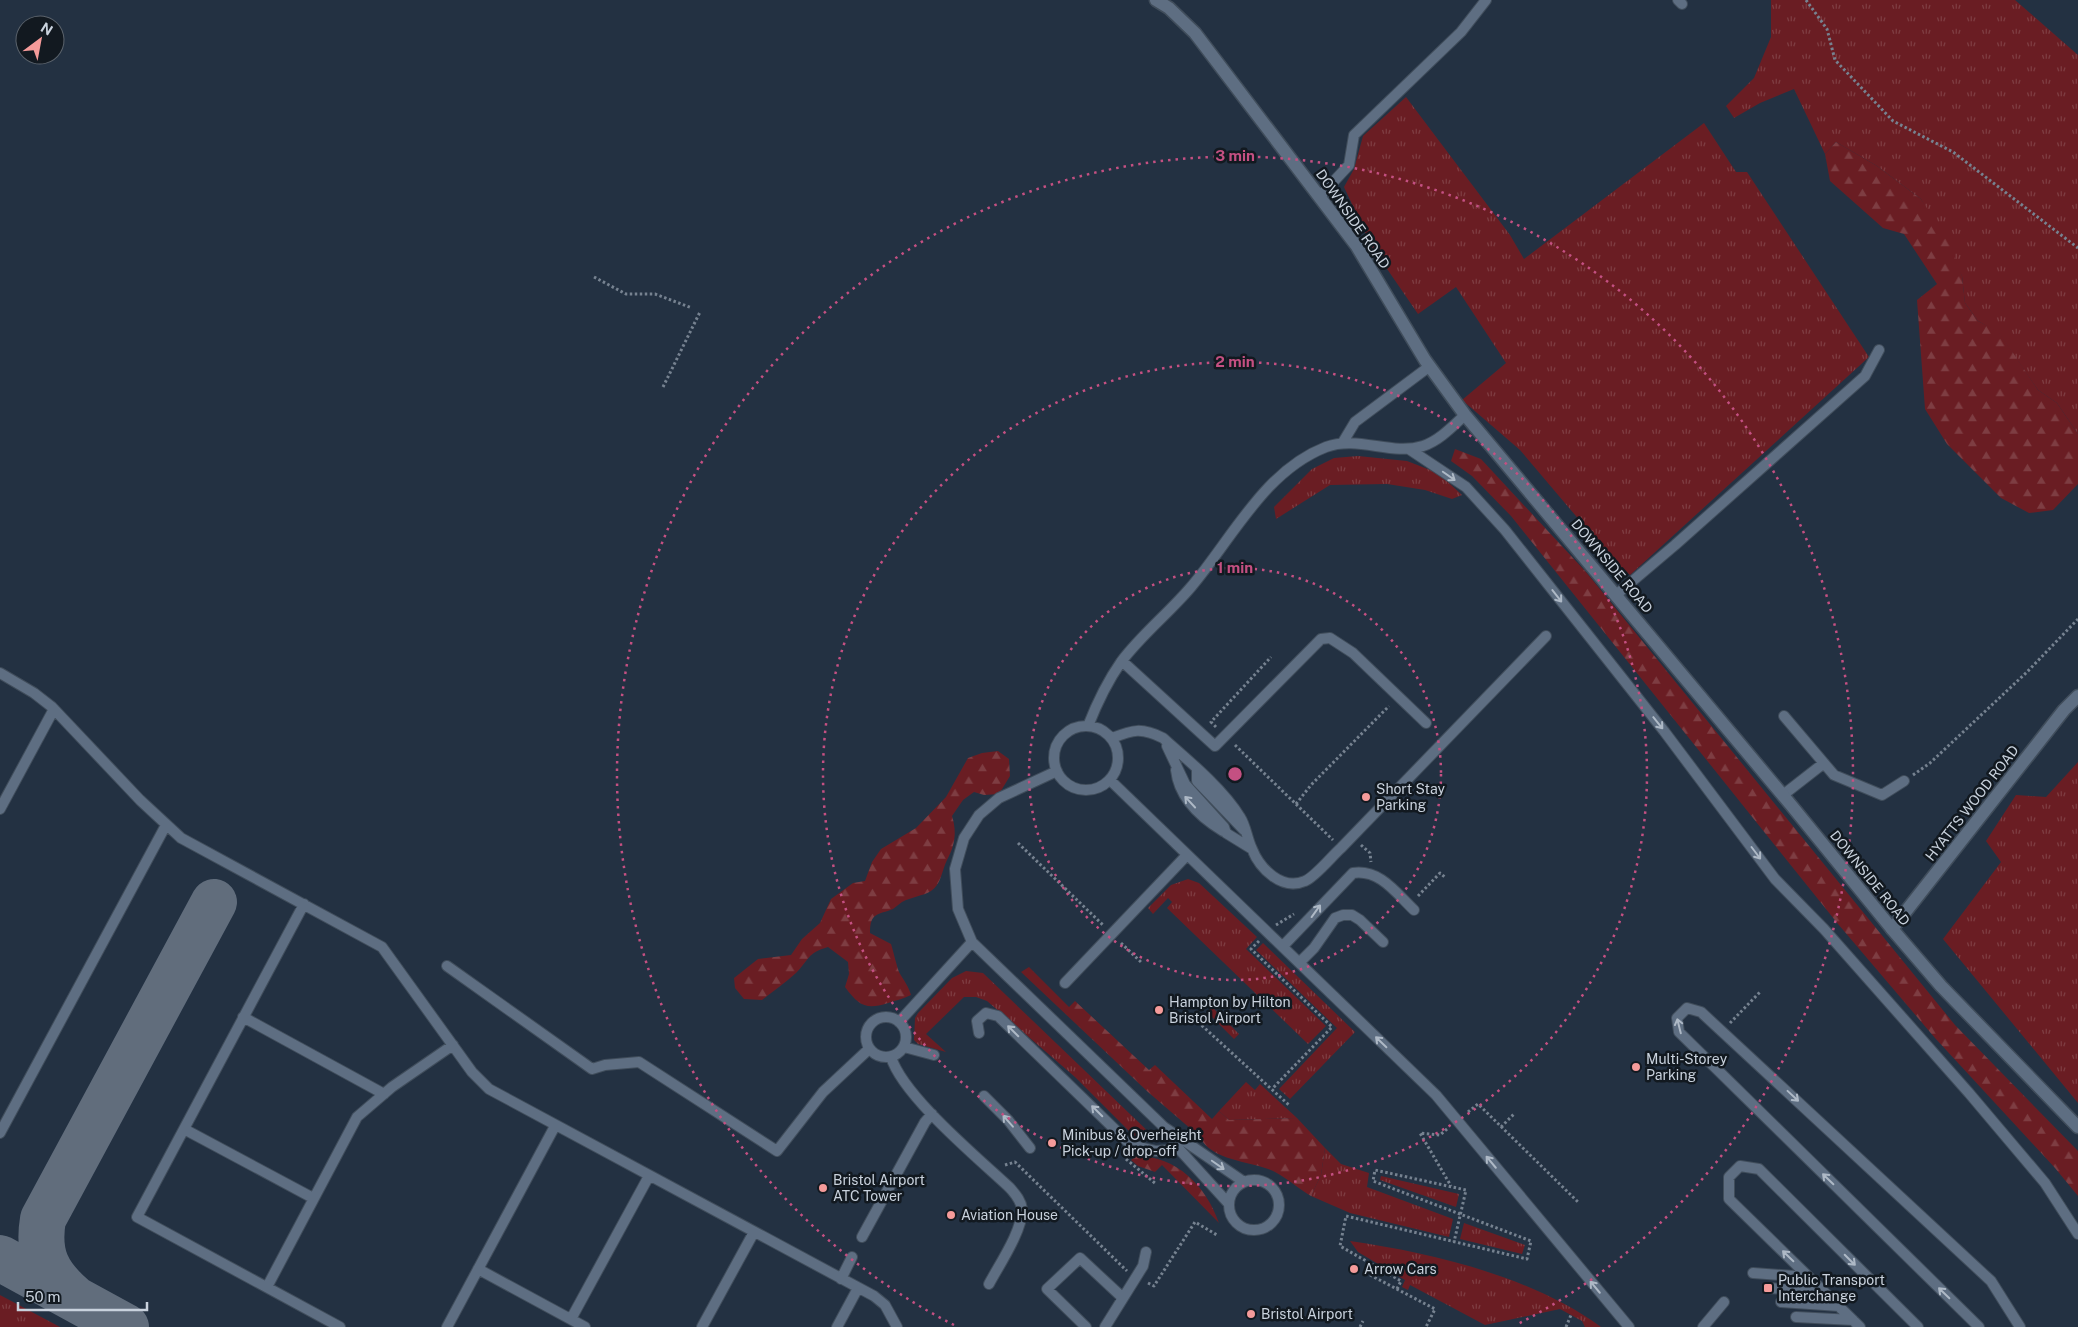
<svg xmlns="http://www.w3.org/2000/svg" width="2078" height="1327" viewBox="0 0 2078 1327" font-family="'Public Sans',sans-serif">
  <defs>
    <pattern id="grass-tufts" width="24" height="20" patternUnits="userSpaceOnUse" patternTransform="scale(1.25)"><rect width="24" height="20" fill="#6a1d23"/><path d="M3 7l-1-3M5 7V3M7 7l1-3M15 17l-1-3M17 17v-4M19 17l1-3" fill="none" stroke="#7e3d42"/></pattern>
    <pattern id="forest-firs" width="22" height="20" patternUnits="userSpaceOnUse" patternTransform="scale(1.25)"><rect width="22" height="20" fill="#6a1d23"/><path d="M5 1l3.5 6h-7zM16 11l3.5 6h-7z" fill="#7e3d42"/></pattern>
  </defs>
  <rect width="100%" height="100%" fill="#233142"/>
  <path fill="url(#grass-tufts)" d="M1771 0H2015L2078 55V434L2057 403 2038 390 1999 333 1978 321 1965 303 1962 276 1921 199 1877 166 1836 142 1825 154 1794 89 1760 103 1734 118 1726 106 1754 78 1771 37Z
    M1406 97 1510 235 1524 259 1704 123 1736 172H1747L1869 357 1630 575 1614 561 1520 450 1462 400 1506 363 1456 287 1418 314 1372 247 1344 187 1354 169 1363 136Z
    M1358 456 1407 461 1438 473 1462 495 1452 499 1425 490 1387 484 1330 485 1276 519 1274 507 1312 469 1334 458Z
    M2078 762V1103L1943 939 2001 862 1986 841 2016 795 2046 797Z
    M1188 879 1199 883 1257 937 1246 949 1326 1026 1308 1044 1167 908 1172 902 1168 898 1153 914 1148 908 1171 885Z
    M1263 943 1355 1032 1290 1099 1279 1089 1337 1028 1256 950Z
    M966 971 983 973 1155 1138 1141 1140 1133 1135 1075 1077 987 1001 976 997H964L926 1034 946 1052 918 1044 914 1040 915 1018 918 1013 952 978Z
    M1212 1007 1239 1034 1234 1039 1207 1012Z
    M1246 1082 1255 1090 1260 1084 1297 1118 1229 1120 1219 1111Z
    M1325 1148 1341 1164 1369 1173 1367 1187 1453 1219 1449 1237 1350 1213 1311 1196 1321 1175Z
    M1381 1176 1459 1194 1456 1207 1380 1180Z
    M1464 1223 1525 1245 1522 1254 1460 1239Z
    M1350 1241C1433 1253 1533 1277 1601 1327H1585L1582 1321 1560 1309 1485 1325 1410 1285 1408 1290 1402 1287 1405 1280 1358 1252Z
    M0 1295 60 1327H0Z"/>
  <path fill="url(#forest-firs)" d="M1836 142 1877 166 1921 199 1950 244 1962 276 1965 303 1978 321 1999 332 2038 390 2057 403 2078 434V484L2053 510 2029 513 2001 498 1947 444 1925 409 1917 300 1937 284 1904 234 1883 228 1830 181 1825 154Z
    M1455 449 1481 459 1586 572 1955 1025 2078 1151V1196L2055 1168 1935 1038 1838 924 1511 516 1472 476 1451 461Z
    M998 751 1009 759 1010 776 999 794 984 795 974 792 963 800 952 816C957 832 955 845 947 860 942 870 941 885 931 891 923 896 911 897 902 902 899 904 896 907 893 909 878 915 870 912 870 933L891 944C893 950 897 967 899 972 904 981 908 985 911 995 903 999 897 1000 888 1003 866 1010 859 1006 845 987L849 974 848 962 828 947C807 953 809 960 796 973 785 983 773 991 762 1000L744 999 735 988 734 978 758 959 791 955 802 939 820 923 831 899 853 883 865 881 872 862 881 849 916 828 946 797 968 758 982 753Z
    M1029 967 1069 1007 1075 1001 1149 1070 1155 1065 1212 1119 1219 1111 1229 1120 1297 1118 1325 1148 1321 1175 1311 1196C1299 1189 1288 1179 1275 1172 1252 1160 1213 1163 1199 1136L1148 1092 1021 972Z
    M1136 1156C1177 1156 1206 1186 1219 1223L1162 1165 1155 1172 1138 1166 1131 1160Z"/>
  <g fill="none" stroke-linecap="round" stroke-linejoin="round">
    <path stroke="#616d7c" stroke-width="46" d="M0 1258 126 1327
      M74 1298C47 1275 37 1255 43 1219L214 902"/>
    <g stroke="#404d5b" stroke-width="12">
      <path id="service" d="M1678 0 1682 4
        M1320 196 1349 165 1354 135 1461 32 1486 0
        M1343 442 1355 422 1430 366
        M1409 449 1466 487 1505 530 1664 731 1775 879 1824 929 1969 1093 2045 1183 2078 1234
        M1616 595 1675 545 1865 376 1879 350
        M1122 661 1215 746 1321 639 1330 638 1353 653 1426 723
        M0 673 34 693 52 707 140 800 181 838 382 947 472 1072 489 1089 874 1296 885 1305 897 1327
        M1784 716 1834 775 1882 795 1904 781
        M1088 726C1097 703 1107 682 1121 662 1141 635 1169 613 1191 587 1232 539 1264 471 1326 447 1358 435 1391 456 1423 446 1439 441 1453 426 1465 415
        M1054 758a32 32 0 1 1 64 0a32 32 0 1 1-64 0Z
        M1112 738C1133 730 1141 727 1163 738 1188 760 1223 789 1240 817 1246 826 1247 839 1252 849 1260 869 1282 891 1305 881 1315 877 1332 856 1341 848L1546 636
        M1167 746 1185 784 1224 827 1226 833 1252 849
        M1176 770C1179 798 1200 817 1223 831
        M1197 770V781L1244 830
        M1057 771 999 798 979 815 964 838 955 869 958 909 972 942 1164 1127 1244 1182
        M1110 780 1436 1095 1629 1327
        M1783 795 1824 763
        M0 809 54 709
        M304 904 137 1217 340 1327
        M1283 946 1353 873C1380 869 1396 893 1414 910
        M1300 962 1314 948 1335 918 1343 915H1352L1360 920 1383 942
        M447 966 592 1069 605 1065 639 1062 777 1151 823 1092 869 1049
        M1065 983 1187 855
        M866 1037a20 20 0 1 1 40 0a20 20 0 1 1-40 0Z
        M243 1017 384 1094
        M899 1022 972 942
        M979 1033 977 1021 986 1013 998 1016 1131 1145 1156 1151 1179 1149
        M904 1047 934 1055
        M891 1057C903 1096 978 1158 1010 1188 1015 1194 1021 1200 1022 1209 1023 1230 999 1265 989 1284
        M984 1096 1008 1120 1030 1148
        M184 1129 313 1198
        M1167 1131 1179 1149 1229 1204
        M0 1133 166 825
        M1229 1205a25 25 0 1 1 50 0a25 25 0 1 1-50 0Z
        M862 1237 925 1122 932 1114
        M478 1269 585 1327
        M1753 1273 1808 1277
        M841 1279 852 1257
        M267 1287 357 1117 392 1087 453 1045
        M1768 1288 1824 1292
        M1781 1302 1839 1306
        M1796 1317 1853 1320
        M571 1319 649 1176
        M447 1327 555 1126
        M702 1327 754 1232
        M837 1327 858 1288
        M1086 1327 1047 1289 1080 1258 1123 1298
        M1105 1327 1143 1266 1146 1252
        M1703 1327 1724 1302
        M1860 1327 1729 1199V1177L1740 1166 1759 1169 1918 1327
        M1979 1327 1679 1032 1677 1018 1687 1008 1701 1012 1991 1281 2020 1327"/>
    </g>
    <g stroke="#404d5b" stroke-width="15">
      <path id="minor" d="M1892 929 2064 710 2078 696"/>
    </g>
    <g stroke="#404d5b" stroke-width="15">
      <path id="tertiary" d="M1156 0 1169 8 1195 33 1356 245 1425 360 1465 415 1791 805 1892 929 1941 986 2078 1127"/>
    </g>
    <path stroke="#768290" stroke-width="3" stroke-dasharray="2.5 2.5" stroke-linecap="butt" d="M1806 0 1827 29 1835 60 1893 121 1953 152 2078 248
      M594 277 626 294H655L692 308
      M663 387 700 312
      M1216 727 1211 722 1271 657
      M1235 745 1333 840
      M1913 775 1930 763 2027 672 2078 619
      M1296 804 1311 785 1389 706
      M1018 843 1104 926
      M1361 845 1370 853 1371 862
      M1418 896 1440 873 1446 878
      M1276 925 1294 914
      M1259 941 1251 949 1332 1027 1272 1089
      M1121 943 1142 963
      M1198 1022 1290 1106
      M1730 1023 1760 992
      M1468 1112 1478 1104 1578 1202
      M1501 1127 1515 1113
      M1447 1129 1440 1135 1420 1133 1451 1186
      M1126 1159 1156 1184
      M1005 1165 1015 1162 1127 1271
      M1370 1275 1435 1309 1426 1327
      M1148 1283 1154 1286 1195 1222 1217 1235
      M1397 1289 1401 1281 1340 1246 1346 1216 1527 1259 1531 1241 1373 1181 1375 1170 1466 1190 1454 1242
      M1360 1327 1363 1321
      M1566 1327 1571 1315"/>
    <use href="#service" stroke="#5e6e82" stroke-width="10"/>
    <use href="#minor" stroke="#5e6e82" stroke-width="12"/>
    <use href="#tertiary" stroke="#5e6e82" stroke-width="12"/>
  </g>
  <defs><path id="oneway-shaft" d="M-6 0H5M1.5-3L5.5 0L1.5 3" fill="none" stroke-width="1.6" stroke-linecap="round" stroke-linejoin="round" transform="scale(1.25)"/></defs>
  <g stroke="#aeb9c6">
    <use href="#oneway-shaft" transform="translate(1449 476) rotate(35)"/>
    <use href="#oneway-shaft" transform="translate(1557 596) rotate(52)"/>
    <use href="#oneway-shaft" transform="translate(1658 723) rotate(51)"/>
    <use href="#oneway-shaft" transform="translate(1190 802) rotate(-133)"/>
    <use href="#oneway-shaft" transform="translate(1756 853) rotate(53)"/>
    <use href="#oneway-shaft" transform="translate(1316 911) rotate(-54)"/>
    <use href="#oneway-shaft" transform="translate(1679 1026) rotate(-104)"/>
    <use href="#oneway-shaft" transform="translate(1013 1031) rotate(-135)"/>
    <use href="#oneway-shaft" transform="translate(1381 1042) rotate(-136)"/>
    <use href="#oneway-shaft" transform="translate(1793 1096) rotate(43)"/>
    <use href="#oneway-shaft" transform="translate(1097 1111) rotate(-135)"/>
    <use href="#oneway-shaft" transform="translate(1008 1121) rotate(-131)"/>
    <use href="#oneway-shaft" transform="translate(1491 1162) rotate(-130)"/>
    <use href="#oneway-shaft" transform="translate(1218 1165) rotate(35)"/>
    <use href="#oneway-shaft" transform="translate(1828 1179) rotate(-136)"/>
    <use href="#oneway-shaft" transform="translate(1788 1256) rotate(-136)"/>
    <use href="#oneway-shaft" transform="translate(1850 1260) rotate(45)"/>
    <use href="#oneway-shaft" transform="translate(1595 1287) rotate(-130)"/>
    <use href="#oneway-shaft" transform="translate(1944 1293) rotate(-136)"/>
  </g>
  <g fill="none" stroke="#c45082" stroke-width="2.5" stroke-dasharray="2.5 5">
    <circle cx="1235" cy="774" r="206"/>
    <circle cx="1235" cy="774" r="412"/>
    <path d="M954 1325A618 618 0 1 1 1516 1325"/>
  </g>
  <g fill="#f59b9a" stroke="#121920" stroke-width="2">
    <circle cx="1366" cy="797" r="5"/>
    <circle cx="1159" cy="1010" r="5"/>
    <circle cx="1636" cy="1067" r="5"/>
    <circle cx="1052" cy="1143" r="5"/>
    <circle cx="823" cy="1188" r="5"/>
    <circle cx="951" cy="1215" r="5"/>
    <circle cx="1354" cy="1269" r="5"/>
    <rect x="1763" y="1283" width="10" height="10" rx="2.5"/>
    <circle cx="1251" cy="1314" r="5"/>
  </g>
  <g text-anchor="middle" stroke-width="5" stroke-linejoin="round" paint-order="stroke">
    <g font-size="14" fill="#c9d2dd" stroke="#121920">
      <text transform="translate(1353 219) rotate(55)" y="5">DOWNSIDE ROAD</text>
      <text transform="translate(1612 566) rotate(50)" y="5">DOWNSIDE ROAD</text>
      <text transform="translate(1972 803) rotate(-52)" y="5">HYATTS WOOD ROAD</text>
      <text transform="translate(1870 878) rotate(51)" y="5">DOWNSIDE ROAD</text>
    </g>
    <g font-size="14" fill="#c9d2dd" stroke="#121920" text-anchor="start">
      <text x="1376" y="794">Short Stay<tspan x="1376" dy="16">Parking</tspan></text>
      <text x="1169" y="1007">Hampton by Hilton<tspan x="1169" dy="16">Bristol Airport</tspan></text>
      <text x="1646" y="1064">Multi-Storey<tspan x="1646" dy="16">Parking</tspan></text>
      <text x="1062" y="1140">Minibus &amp; Overheight<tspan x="1062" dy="16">Pick-up / drop-off</tspan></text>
      <text x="833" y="1185">Bristol Airport<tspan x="833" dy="16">ATC Tower</tspan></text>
      <text x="961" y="1220">Aviation House</text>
      <text x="1364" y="1274">Arrow Cars</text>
      <text x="1778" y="1285">Public Transport<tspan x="1778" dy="16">Interchange</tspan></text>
      <text x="1261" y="1319">Bristol Airport</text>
    </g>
  </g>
  <circle cx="1235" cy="774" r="8" fill="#c45082" stroke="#121920" stroke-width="2.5"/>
  <g font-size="15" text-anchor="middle" font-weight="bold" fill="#c45082" stroke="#121920" stroke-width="5" stroke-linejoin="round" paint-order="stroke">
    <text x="1235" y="161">3 min</text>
    <text x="1235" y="367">2 min</text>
    <text x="1235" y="573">1 min</text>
  </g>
  <g transform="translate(40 40) rotate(32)"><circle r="24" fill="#121920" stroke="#5b636c"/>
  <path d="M0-4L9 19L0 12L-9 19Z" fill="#f59b9a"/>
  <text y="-8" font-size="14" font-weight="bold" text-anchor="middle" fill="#c9d2dd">N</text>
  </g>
  <path d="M18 1302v8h129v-8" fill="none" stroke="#c9d2dd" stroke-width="2.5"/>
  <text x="25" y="1302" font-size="15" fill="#c9d2dd" stroke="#121920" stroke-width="4" paint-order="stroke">50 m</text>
</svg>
